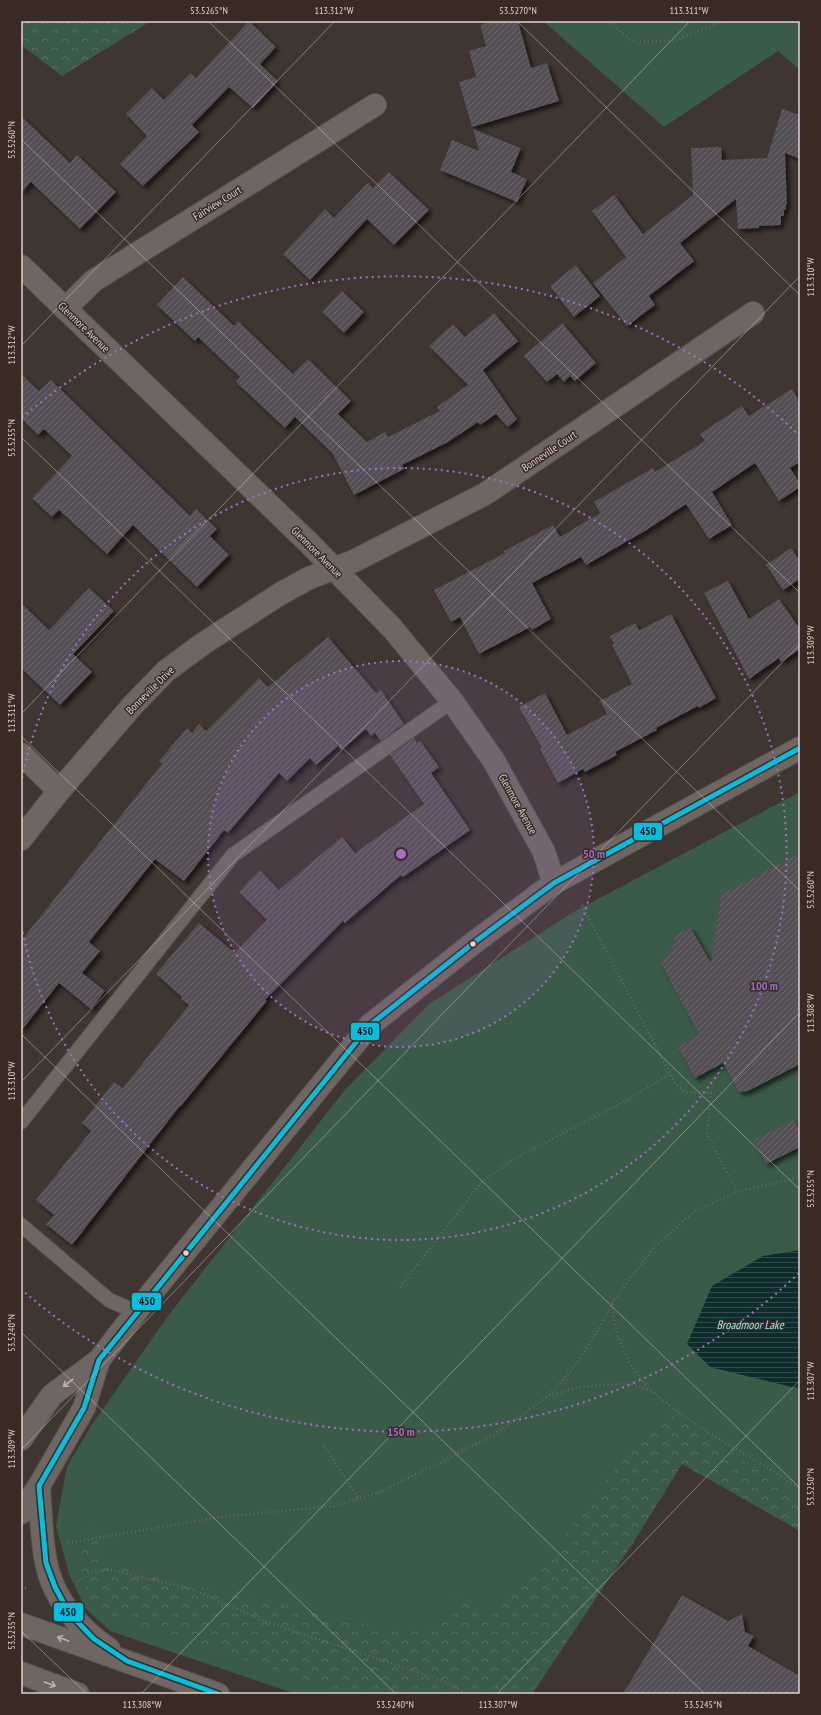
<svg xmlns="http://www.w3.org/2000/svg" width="821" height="1715" viewBox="0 0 821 1715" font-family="'PT Sans Narrow',sans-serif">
  <defs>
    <pattern id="forest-crowns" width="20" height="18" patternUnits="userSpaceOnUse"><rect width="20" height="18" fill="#3a5b48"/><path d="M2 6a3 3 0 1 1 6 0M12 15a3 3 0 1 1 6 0" fill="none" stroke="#567261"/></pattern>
    <pattern id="water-rules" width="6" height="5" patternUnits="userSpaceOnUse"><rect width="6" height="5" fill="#0f2c2c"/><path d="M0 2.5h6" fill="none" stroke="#324a4a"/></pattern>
    <pattern id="building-hatch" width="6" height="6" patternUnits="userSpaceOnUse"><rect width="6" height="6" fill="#524f54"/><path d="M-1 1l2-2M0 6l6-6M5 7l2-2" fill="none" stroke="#6a676c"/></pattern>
    <filter id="shadow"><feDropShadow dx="3.5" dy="3.5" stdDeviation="2" flood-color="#0009"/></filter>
  </defs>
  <rect width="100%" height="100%" fill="#3f3632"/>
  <path fill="#3a5b48" d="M543 21H800V70L778 51 664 127Z
    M800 792V1518L678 1444 520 1694H296L110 1631 85 1608 69 1574 56 1526 67 1466 91 1426 168 1316 344 1091 429 1004 577 910Z"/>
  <path fill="url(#forest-crowns)" d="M21 21H151L62 76 21 45Z
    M673 1416 800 1496V1531L682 1464 635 1540 532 1694H349L97 1611 77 1572 91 1524 103 1559 172 1581 261 1600 405 1633 450 1618 454 1596 493 1613 534 1577 634 1444Z"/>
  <path fill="url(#water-rules)" d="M800 1250V1389L710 1367 687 1344 712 1286 763 1256Z"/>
  <path fill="url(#building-hatch)" filter="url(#shadow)" d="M249 21 276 47 260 64 278 81 253 108 229 87 192 125 199 132 143 186 120 164 147 136 126 114 152 88 164 100 191 73 196 78Z
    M492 21H518L531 68 547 63 559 101 472 127 459 82 476 77 469 51 486 46 480 25Z
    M782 109 800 115V159L785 153 787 205 786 204V210H784V216H781V225L759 226V228L738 229 736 199 680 243 694 261 649 296 655 305 627 326 593 283 626 257 592 211 614 195 643 234 693 195 691 148 721 147 722 160 767 158Z
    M21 116 70 163 77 155 116 192 80 229 31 182 21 193Z
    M473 129 521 148 511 172 527 179 517 202 440 170 452 140 479 151Z
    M389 172 429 210 394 245 367 219 310 280 283 254 325 209 334 218 368 183 373 188Z
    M576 265 600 296 574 317 550 286Z
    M183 277 234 326 238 321 293 374 308 359 351 401 338 414 367 442 385 432 388 437 440 411 437 407 468 385 429 346 453 324 465 337 494 313 518 341 483 370 517 419 508 427 496 414 480 425 478 422 448 442 402 465 404 469 354 495 333 454 295 417 285 428 236 382 240 377 198 337 195 341 157 305Z
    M342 291 364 312 344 333 322 312Z
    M562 323 596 363 575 381 570 376 564 382 557 374 547 382 524 356Z
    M21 374 39 391 51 380 190 516 196 509 217 529 210 536 229 555 197 587 133 525 107 554 59 510 52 517 32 498 72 456 44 429 38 435 21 418Z
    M792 389 800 402V462L790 468 800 483V487L779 501 755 463 712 492 732 525 709 539 686 504 645 531 586 565 581 557 532 583 551 619 532 630 530 627 479 654 460 617 451 622 434 590 505 553 504 551 553 525 560 537 600 513 594 502 653 468 655 472 705 441 700 434 742 406 749 416Z
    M791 548 800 561V579L783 590 766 565Z
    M728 581 749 619 779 599 800 629V649L781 662 779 658 749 679 704 593Z
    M89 588 114 611 73 654 92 672 60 705 21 668V603L49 630Z
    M671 614 716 698 699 708 698 706 656 728 657 730 615 752 617 755 585 772 583 769 558 783 540 749 542 748 519 707 545 693 567 735 607 714 600 701 632 684 612 645 614 644 610 636 635 623 639 630 642 629Z
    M328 637 376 693 381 690 404 724 381 741 375 733 371 736 366 729 341 750 338 746 316 765 310 758 287 781 279 773 228 833 224 830 184 881 155 859 89 942 100 951 82 973 105 991 91 1009 59 983 21 1031V941L162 764 159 761 187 728 192 733 199 724 206 731 259 678 268 687Z
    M414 738 417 743 420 741 439 767 431 773 470 830 403 877 401 875 345 923 343 921 265 1000 267 1001 180 1107H179L72 1245 46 1224 54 1215 36 1200 91 1131 82 1123 114 1082 123 1088 189 1005 181 999 182 997 156 974 199 923 235 953 267 920 239 892 260 870 279 890 342 837 355 853 424 804 390 755Z
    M800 853V1064L748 1091 739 1092 723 1063 695 1078 678 1047 699 1035 661 963 676 943 673 937 690 927 711 963 721 895Z
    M794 1120 800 1131V1147L766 1164 754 1140Z
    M682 1595 728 1621 742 1614 745 1632 754 1636 748 1646 800 1676V1694H623Z"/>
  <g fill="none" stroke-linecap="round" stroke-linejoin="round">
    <g stroke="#5a524f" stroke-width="16">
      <path id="service" d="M21 1122 233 855 452 701
        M21 1225 109 1300 136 1312"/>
    </g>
    <g stroke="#5a524f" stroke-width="24">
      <path id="minor" d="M21 266 309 543 392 628 452 701 494 761 544 852 554 883
        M65 309 93 281 375 105
        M21 754 59 791
        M21 839 59 791 133 705 166 671 204 643 280 594 309 578 354 561 485 494 753 313"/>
    </g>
    <g stroke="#5a524f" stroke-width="24">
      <path id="tertiary" d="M21 1439 52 1395 99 1360 136 1312 370 1025 476 941 554 883 800 748
        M21 1513 39 1486 84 1408 99 1360"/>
    </g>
    <g stroke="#5a524f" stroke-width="24">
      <path id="secondary" d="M39 1486C41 1511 41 1537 46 1562 53 1599 79 1629 109 1649
        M21 1624 218 1694
        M21 1673 78 1694"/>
    </g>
    <path stroke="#6d6663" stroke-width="2.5" stroke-dasharray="1 3" stroke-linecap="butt" d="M607 21 634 42 673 41 724 21
      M582 905 675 1083 685 1092 711 1093 707 1134 737 1192
      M400 1287 481 1183 512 1160 627 1100 670 1074
      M613 1304C612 1333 631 1373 653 1392 696 1430 753 1456 800 1489
      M549 1396 579 1387 622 1384H634L651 1391
      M324 1446 359 1499
      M68 1543 220 1517 334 1506 377 1493 452 1457 500 1431 548 1396 574 1367 600 1327 613 1301 654 1247 695 1211 737 1192 800 1177
      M78 1581 92 1572 108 1569 191 1589 269 1623 447 1682 466 1694
      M21 1588H28"/>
    <use href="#service" stroke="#6d6662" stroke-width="14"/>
    <use href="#minor" stroke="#6d6662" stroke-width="22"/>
    <use href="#tertiary" stroke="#6d6662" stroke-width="22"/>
    <use href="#secondary" stroke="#6d6662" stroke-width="22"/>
    <g stroke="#392a23" stroke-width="8">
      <path id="bus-1" d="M218 1694 127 1661 94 1639 69 1613 55 1587 46 1563 39 1486 84 1408 99 1360 370 1025 476 941 554 883 800 748"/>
    </g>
    <use href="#bus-1" stroke="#01c0de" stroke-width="5"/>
  </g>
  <defs><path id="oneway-shaft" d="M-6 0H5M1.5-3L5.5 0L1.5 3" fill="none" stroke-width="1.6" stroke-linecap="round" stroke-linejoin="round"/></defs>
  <g stroke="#bcb3ae">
    <use href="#oneway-shaft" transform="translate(68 1383) rotate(143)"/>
    <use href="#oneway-shaft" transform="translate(63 1639) rotate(-160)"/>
    <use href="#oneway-shaft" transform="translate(50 1684) rotate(20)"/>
  </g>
  <path fill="none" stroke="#ded4cf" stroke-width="1" stroke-opacity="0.45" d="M208 21 800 593M517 21 800 295M21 139 800 891M21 346 335 21M21 437 800 1190M21 714 690 21M21 736 800 1488M21 1034 705 1694M21 1082 800 276M21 1332 396 1694M21 1450 800 644M21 1631 87 1694M141 1694 800 1012M497 1694 800 1380"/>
  <circle cx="401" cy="854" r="193" fill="#a36fc5" fill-opacity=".12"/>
  <g fill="none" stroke="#a36fc5" stroke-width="2" stroke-dasharray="2 4">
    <circle cx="401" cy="854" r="193"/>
    <path d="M21 784A386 386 0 1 1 21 924"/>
    <path d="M799 1273A578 578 0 0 1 22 1290M22 418A578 578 0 0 1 799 435"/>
  </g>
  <g fill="#ded4cf" stroke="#392a23" stroke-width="1.5">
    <circle cx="473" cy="944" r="3.5"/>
    <circle cx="186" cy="1253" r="3.5"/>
  </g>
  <g text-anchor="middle" stroke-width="3" stroke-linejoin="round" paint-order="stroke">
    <g font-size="11" fill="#ded4cf" stroke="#392a23">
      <text transform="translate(217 203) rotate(-32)" y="4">Fairview Court</text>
      <text transform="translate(84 327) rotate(44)" y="4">Glenmore Avenue</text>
      <text transform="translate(549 451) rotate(-34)" y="4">Bonneville Court</text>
      <text transform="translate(317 552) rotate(45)" y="4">Glenmore Avenue</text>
      <text transform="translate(150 690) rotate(-45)" y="4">Bonneville Drive</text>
      <text transform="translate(518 804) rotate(61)" y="4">Glenmore Avenue</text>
    </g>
    <g font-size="12" font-style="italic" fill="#8aecec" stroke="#392a23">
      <text x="750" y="1329">Broadmoor Lake</text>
    </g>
  </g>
  <circle cx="401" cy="854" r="6" fill="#a36fc5" stroke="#392a23" stroke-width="2"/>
  <g font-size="12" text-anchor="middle" font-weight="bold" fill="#a36fc5" stroke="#392a23" stroke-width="3" stroke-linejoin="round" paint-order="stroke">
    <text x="594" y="858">50 m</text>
    <text x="764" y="990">100 m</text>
    <text x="401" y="1436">150 m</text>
  </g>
  <g stroke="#392a23" stroke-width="1.5">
    <rect x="633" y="822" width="30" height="19" rx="4" fill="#01c0de"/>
    <rect x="350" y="1022" width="30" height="19" rx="4" fill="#01c0de"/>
    <rect x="131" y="1292" width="31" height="19" rx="4" fill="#01c0de"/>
    <rect x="53" y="1602" width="31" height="20" rx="4" fill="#01c0de"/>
  </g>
  <g font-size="11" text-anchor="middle" font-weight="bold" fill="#111">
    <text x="648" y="835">450</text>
    <text x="365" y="1035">450</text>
    <text x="147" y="1305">450</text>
    <text x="68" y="1616">450</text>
  </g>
  <rect width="821" height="1715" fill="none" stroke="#392a23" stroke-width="44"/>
  <rect x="22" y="22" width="777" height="1671" fill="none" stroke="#ded4cf" stroke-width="1.5"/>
  <g font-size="10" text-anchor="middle" fill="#ded4cf">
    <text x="209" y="14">53.5265°N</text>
    <text x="334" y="14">113.312°W</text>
    <text x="518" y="14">53.5270°N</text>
    <text x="689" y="14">113.311°W</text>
    <text transform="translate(11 140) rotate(-90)" y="4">53.5260°N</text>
    <text transform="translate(810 277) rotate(-90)" y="4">113.310°W</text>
    <text transform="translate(11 345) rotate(-90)" y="4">113.312°W</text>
    <text transform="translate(11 438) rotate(-90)" y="4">53.5255°N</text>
    <text transform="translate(810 645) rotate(-90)" y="4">113.309°W</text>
    <text transform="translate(11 713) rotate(-90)" y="4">113.311°W</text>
    <text transform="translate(810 890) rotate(-90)" y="4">53.5260°N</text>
    <text transform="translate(810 1013) rotate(-90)" y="4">113.308°W</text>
    <text transform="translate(11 1081) rotate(-90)" y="4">113.310°W</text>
    <text transform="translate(810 1189) rotate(-90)" y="4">53.5255°N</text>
    <text transform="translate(11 1333) rotate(-90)" y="4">53.5240°N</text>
    <text transform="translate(810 1381) rotate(-90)" y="4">113.307°W</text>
    <text transform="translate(11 1449) rotate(-90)" y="4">113.309°W</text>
    <text transform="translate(810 1487) rotate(-90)" y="4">53.5250°N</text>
    <text transform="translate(11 1631) rotate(-90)" y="4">53.5235°N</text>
    <text x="142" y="1708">113.308°W</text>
    <text x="395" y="1708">53.5240°N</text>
    <text x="498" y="1708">113.307°W</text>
    <text x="703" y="1708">53.5245°N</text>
  </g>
</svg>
